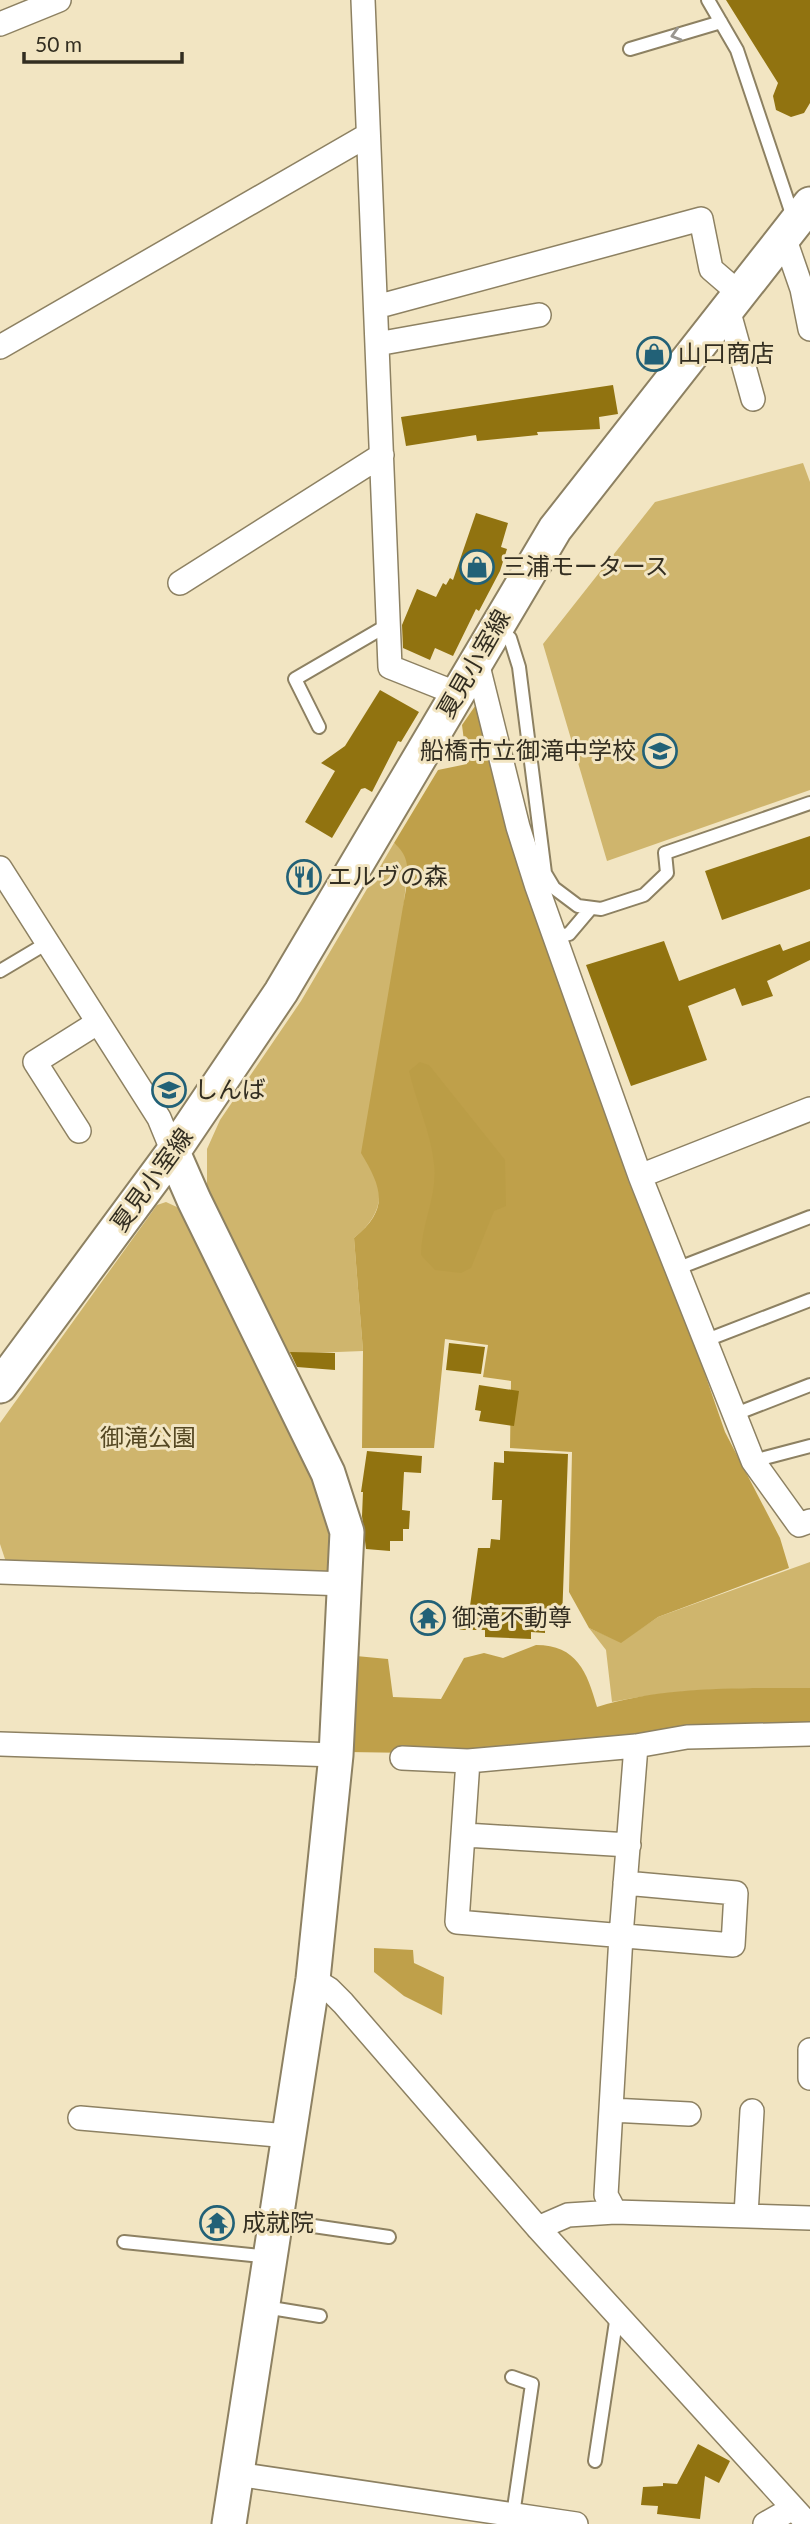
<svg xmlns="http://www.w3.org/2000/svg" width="810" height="2524" viewBox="0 0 810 2524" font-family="Lato,'Noto Sans JP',sans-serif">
  <rect width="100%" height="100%" fill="#f2e5c2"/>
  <path fill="#cfb56d" d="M803 463 810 482V790L607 861 543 644 655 502Z
    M394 843 402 849 408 863 376 1178C385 1203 374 1222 354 1238L363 1351 286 1354 207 1191V1149L220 1120 301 1001Z
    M166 1202 179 1208 314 1480 330 1533 331 1571 7 1565 0 1544V1423L157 1205Z
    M810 1562V1688C745 1688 676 1688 612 1702L606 1650 589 1628 621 1642 658 1617Z"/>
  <path fill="#bfa04a" d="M482 696 553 956 628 1180 696 1348 725 1432 780 1538 789 1568 658 1617 621 1643 589 1628 569 1592 572 1452 510 1448 511 1381 483 1377 488 1345 445 1339 434 1448H362L363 1351 354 1238C390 1209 382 1188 361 1153L407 883C408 865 408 855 394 843L438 770 467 764 462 725Z
    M536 1645C577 1645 587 1672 597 1707 664 1686 740 1688 810 1688V1730L478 1754 348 1752 356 1656 388 1659 393 1697 441 1699 464 1658 484 1653 503 1658Z
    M374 1948 413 1950 414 1963 444 1977 442 2015 404 1996 374 1972Z"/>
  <path fill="#bb9d46" d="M420 1062 429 1065 505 1160 506 1206 494 1211 471 1268 461 1273 435 1270 421 1255C421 1224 438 1195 434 1164 431 1132 416 1102 409 1071Z"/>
  <path fill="#917310" d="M726 0H810V103L804 113 791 117 776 110 773 96 778 83Z
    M613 385 618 414 599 417 600 429 537 432 538 435 477 441 476 435 406 446 401 417Z
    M476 513 508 523 501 547 507 549 500 571 479 611 476 609 453 656 435 648 430 660 403 648 402 625 417 589 436 597 443 583 446 585 450 578 453 580Z
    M380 690 419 712 401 742 398 741 372 792 365 788 361 789 332 838 305 822 335 771 321 763 345 746Z
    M810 836V889L722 920 705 871Z
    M664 941 679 981 780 944 783 951 810 941V960L767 981 773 996 742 1006 735 988 688 1006 707 1060 631 1086 586 965Z
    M449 1343 485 1347 481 1374 446 1370Z
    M290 1352 335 1353V1370L297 1367Z
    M479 1385 519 1391 514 1426 479 1421 481 1411 475 1410Z
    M367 1451 422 1456 421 1473 404 1472 402 1510 410 1511 409 1529H403V1541H390V1551L366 1549 362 1516 363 1492H361Z
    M504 1451 568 1454 562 1620 545 1618V1633L531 1632V1639L485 1637V1630H459L460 1606H470L478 1548H490L491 1539 500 1540 502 1500H492L494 1462 504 1463Z
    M698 2444 730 2461 719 2483 705 2476 700 2519 657 2514 658 2506 641 2505 643 2487 663 2486V2483L677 2484Z"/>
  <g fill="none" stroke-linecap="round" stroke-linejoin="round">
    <g stroke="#8d8162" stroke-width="16">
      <path id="lane" d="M708 0 737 50 794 220
        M630 49 721 22
        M497 627 510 638 519 667 545 873 554 888 578 906 601 909 644 895 667 873 665 853 810 803
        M319 727 295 679 386 626
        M554 937 569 934 591 908
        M0 971 47 943
        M676 1269 810 1217
        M704 1341 810 1300
        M733 1415 810 1385
        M753 1461 810 1446
        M279 2221 389 2237
        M124 2242 270 2257
        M265 2307 320 2316
        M512 2377 532 2384 513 2515
        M595 2461 617 2315"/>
    </g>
    <g stroke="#8d8162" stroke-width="26">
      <path id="street" d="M363 0 390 667 458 694
        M0 24 59 0
        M784 237 802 289 810 329
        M376 307 701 219 711 269 740 294
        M728 309 753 399
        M377 344 539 315
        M0 347 368 135
        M180 583 382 455
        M477 662 518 827 537 887 640 1176 753 1461 799 1525 810 1521
        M0 868 159 1118 173 1152
        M79 1131 35 1062 97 1023
        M640 1176 810 1109
        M0 1572 346 1584
        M0 1744 336 1755
        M402 1758 468 1761 636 1746 687 1737 810 1734
        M468 1761 457 1922 733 1945 736 1893 625 1883
        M465 1835 629 1845
        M313 1979 329 1989 343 2003 538 2228 808 2524
        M810 2050V2078
        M611 2110 689 2114
        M80 2118 288 2136
        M615 2212 606 2195 621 1936 636 1746
        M746 2215 752 2111
        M538 2228 568 2215 615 2212 810 2218
        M237 2474 576 2524
        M765 2524 793 2508"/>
    </g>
    <g stroke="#8d8162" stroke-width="37">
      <path id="secondary" d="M173 1152 194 1200 328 1473 347 1532 336 1755 313 1979 229 2524
        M0 1386 173 1152 281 992 555 529 810 204"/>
    </g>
    <use href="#lane" stroke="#fff" stroke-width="12"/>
    <use href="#street" stroke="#fff" stroke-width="23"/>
    <use href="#secondary" stroke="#fff" stroke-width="33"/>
  </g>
  <defs><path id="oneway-chevron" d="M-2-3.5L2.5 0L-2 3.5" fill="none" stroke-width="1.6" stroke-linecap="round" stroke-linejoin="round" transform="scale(1.75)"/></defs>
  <use stroke="#999690" href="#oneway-chevron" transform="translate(676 35) rotate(163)"/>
  <defs>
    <g id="shop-ring" transform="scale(1.75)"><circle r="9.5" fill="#f2e5c2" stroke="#226177" stroke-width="1.5"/><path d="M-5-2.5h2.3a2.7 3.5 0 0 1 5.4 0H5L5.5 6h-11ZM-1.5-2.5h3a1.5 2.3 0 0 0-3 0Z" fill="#226177"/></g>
    <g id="school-ring" transform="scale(1.75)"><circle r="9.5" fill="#f2e5c2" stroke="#226177" stroke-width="1.5"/><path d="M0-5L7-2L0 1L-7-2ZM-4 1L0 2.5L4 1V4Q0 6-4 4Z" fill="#226177"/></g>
    <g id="restaurant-ring" transform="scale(1.75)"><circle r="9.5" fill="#f2e5c2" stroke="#226177" stroke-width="1.5"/><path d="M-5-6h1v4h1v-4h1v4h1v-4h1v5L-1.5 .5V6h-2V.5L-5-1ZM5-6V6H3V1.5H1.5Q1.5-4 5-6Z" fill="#226177"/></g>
    <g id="temple-ring" transform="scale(1.75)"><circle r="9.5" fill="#f2e5c2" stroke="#226177" stroke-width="1.5"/><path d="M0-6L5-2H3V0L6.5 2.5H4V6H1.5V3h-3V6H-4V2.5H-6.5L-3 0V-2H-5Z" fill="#226177"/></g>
  </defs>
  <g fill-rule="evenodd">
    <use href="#shop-ring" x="654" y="354"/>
    <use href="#shop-ring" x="477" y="567"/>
    <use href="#school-ring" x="660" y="751"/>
    <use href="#restaurant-ring" x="304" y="877"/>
    <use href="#school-ring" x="169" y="1090"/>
    <use href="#temple-ring" x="428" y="1618"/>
    <use href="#temple-ring" x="217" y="2223"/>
  </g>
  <g text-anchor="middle" stroke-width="6" stroke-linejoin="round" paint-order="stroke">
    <g font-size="24" fill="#332e21" stroke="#f2e5c2" text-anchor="start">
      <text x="678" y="362">山口商店</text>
      <text x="502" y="575">三浦モータース</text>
      <text x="636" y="759" text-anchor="end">船橋市立御滝中学校</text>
      <text x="328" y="885">エルヴの森</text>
      <text x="194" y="1098">しんば</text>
      <text x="452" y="1626">御滝不動尊</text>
      <text x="242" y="2231">成就院</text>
    </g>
    <g font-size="24" fill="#332e21" stroke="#f2e5c2">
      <text transform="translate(474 664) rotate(-60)" y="8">夏見小室線</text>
      <text transform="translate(152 1180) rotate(-54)" y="8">夏見小室線</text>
    </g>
    <g font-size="24" fill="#554823" stroke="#f2e5c2">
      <text x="148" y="1446">御滝公園</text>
    </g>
  </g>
  <path d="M24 52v10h158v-10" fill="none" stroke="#332e21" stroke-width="3.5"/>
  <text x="35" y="52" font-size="21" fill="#332e21" stroke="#f2e5c2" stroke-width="5" paint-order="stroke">50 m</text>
</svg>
